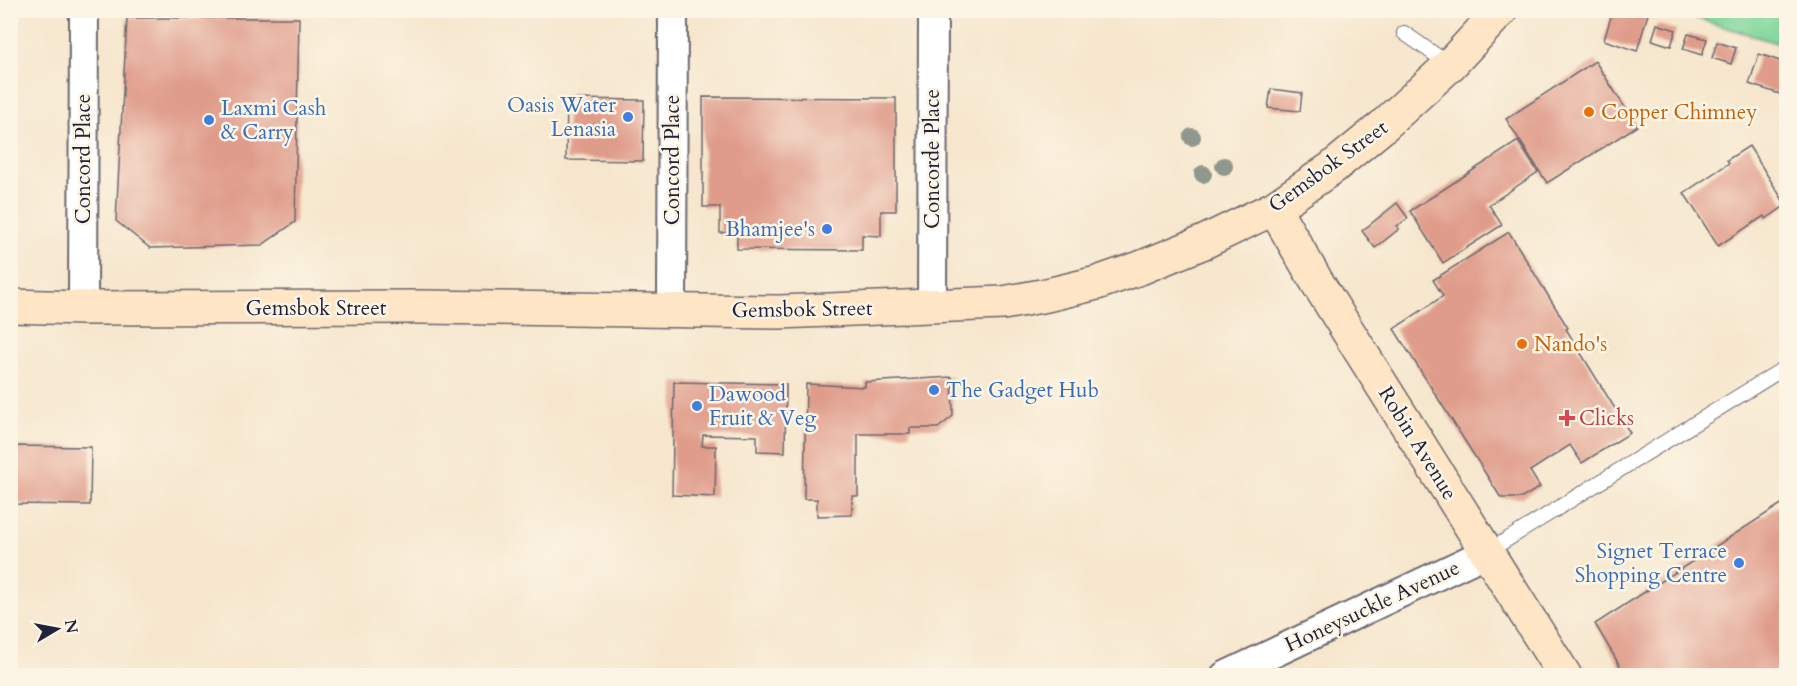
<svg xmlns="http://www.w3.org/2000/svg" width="1797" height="686" viewBox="0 0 1797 686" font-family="Cardo,serif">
  <rect width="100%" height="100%" fill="#fcf5e5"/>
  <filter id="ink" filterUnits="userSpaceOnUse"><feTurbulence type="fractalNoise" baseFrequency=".0167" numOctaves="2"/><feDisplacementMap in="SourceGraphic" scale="12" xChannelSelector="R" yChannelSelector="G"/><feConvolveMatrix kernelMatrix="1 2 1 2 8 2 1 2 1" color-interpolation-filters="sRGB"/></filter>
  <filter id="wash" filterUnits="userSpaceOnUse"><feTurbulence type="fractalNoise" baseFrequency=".008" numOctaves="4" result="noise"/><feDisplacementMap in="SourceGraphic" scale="24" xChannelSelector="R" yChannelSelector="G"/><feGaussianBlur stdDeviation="1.35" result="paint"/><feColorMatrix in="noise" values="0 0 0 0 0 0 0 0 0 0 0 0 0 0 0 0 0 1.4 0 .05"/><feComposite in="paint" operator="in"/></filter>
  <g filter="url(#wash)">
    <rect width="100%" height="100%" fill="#f6e6cd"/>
    <path fill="#7dd59a" stroke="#507c6a" stroke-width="1.5" d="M1673 11H1786V46Z"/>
    <g id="blocks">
      <path fill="#e09c8b" d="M1613 10H1636L1648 14 1637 51 1604 40Z
        M127 18H299L295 222 262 245 150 248 116 221Z
        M1657 24 1676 30 1671 46 1652 40Z
        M1688 34 1707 39 1702 55 1683 49Z
        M1717 42 1736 48 1731 64 1712 58Z
        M1759 54 1786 63V96L1749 84Z
        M1595 61 1637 126 1547 183 1506 119Z
        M1271 89 1302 93 1300 111 1268 108Z
        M703 97 896 98V211H881V236L862 235V250L737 249V233H720V207H703Z
        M567 99 644 100 643 161 566 160Z
        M1518 141 1538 172 1489 205 1502 225 1443 263 1410 211Z
        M1749 146 1786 205 1766 219 1764 216 1718 246 1684 193 1729 163 1727 160Z
        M1397 203 1408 218 1397 226 1399 229 1375 248 1362 231Z
        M1509 232 1568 328 1566 329 1630 433 1582 463 1570 445 1530 471 1540 487 1522 498H1501L1394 329 1443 296 1433 280Z
        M952 377 953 416 938 428H910V434H858V496H852V515L817 516V499H804L806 384 865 387V382Z
        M674 382 786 384 785 452 757 451V436L703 435 702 446H716L715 497 672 495Z
        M10 446 91 447 90 505 10 504Z
        M1786 501V676H1626L1595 624Z"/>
    </g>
  </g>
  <g filter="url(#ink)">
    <use href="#blocks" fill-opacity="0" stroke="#6c676e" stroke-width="1.5"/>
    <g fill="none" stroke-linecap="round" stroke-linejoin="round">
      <g stroke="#6c676e" stroke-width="16">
        <path id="lane" d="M1404 33 1450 65
          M1487 552 1786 367"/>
      </g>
      <g stroke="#6c676e" stroke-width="32">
        <path id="street" d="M932 307 933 10
          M83 308 84 10
          M672 309 673 10
          M1225 676 1487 552"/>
      </g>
      <g stroke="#6c676e" stroke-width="36">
        <path id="secondary" d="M1274 208 1317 282 1565 676
          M10 306 83 308 421 307 779 312 1003 303 1047 295 1097 283 1140 268 1204 242 1274 208 1332 168 1382 127 1450 65 1501 10"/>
      </g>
      <use href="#lane" stroke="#fff" stroke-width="14"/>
      <use href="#street" stroke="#fff" stroke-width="28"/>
      <use href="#secondary" stroke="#fde5c5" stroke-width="33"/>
    </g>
    <g fill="#90988d">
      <circle cx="1192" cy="137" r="9"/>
      <circle cx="1224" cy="166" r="9"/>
      <circle cx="1203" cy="174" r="9"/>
    </g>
  </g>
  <g fill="#e8710a" stroke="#fcf5e5" stroke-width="2">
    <circle cx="1589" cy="112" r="6"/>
    <circle cx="1522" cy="344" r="6"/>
  </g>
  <g fill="#3f7fe0" stroke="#fcf5e5" stroke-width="2">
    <circle cx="628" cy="117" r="6"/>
    <circle cx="209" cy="120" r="6"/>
    <circle cx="827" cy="229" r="6"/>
    <circle cx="934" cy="390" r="6"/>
    <circle cx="697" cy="406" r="6"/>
    <circle cx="1739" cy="563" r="6"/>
  </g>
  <path fill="#e0444e" stroke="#fcf5e5" stroke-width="2" d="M1564 409h6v6h6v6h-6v6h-6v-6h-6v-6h6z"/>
  <g text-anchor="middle" stroke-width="5" stroke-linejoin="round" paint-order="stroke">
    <g font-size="21" fill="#366cbe" stroke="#fcf5e5" text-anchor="end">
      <text x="616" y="112">Oasis Water<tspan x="616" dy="24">Lenasia</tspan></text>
      <text x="221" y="115" text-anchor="start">Laxmi Cash<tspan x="221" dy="24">&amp; Carry</tspan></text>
      <text x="815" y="236">Bhamjee's</text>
      <text x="946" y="397" text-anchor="start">The Gadget Hub</text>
      <text x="709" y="401" text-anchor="start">Dawood<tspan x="709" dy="24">Fruit &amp; Veg</tspan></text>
      <text x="1727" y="558">Signet Terrace<tspan x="1727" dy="24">Shopping Centre</tspan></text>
    </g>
    <g font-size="21" fill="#c56008" stroke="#fcf5e5" text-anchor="start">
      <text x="1601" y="119">Copper Chimney</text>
      <text x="1534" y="351">Nando's</text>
    </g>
    <g font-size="21" fill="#22223b" stroke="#fcf5e5">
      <text transform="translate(83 159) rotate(-90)" y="7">Concord Place</text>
      <text transform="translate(932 159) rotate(-90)" y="7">Concorde Place</text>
      <text transform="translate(672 160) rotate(-90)" y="7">Concord Place</text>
      <text transform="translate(1328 166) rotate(-36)" y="7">Gemsbok Street</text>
      <text x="316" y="315">Gemsbok Street</text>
      <text transform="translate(802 309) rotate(-1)" y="7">Gemsbok Street</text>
      <text transform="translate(1418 443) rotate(58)" y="7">Robin Avenue</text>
      <text transform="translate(1372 606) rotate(-25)" y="7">Honeysuckle Avenue</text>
    </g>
    <g font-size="21" fill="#be3a42" stroke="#fcf5e5" text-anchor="start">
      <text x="1579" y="425">Clicks</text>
    </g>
  </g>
  <rect width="1797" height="686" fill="none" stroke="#fcf5e5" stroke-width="36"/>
  <g transform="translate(57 629) rotate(80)" stroke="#fcf5e5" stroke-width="4.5" paint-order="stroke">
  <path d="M0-4.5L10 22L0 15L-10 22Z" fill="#22223b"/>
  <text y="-9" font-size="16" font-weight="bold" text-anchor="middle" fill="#22223b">N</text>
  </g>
</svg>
